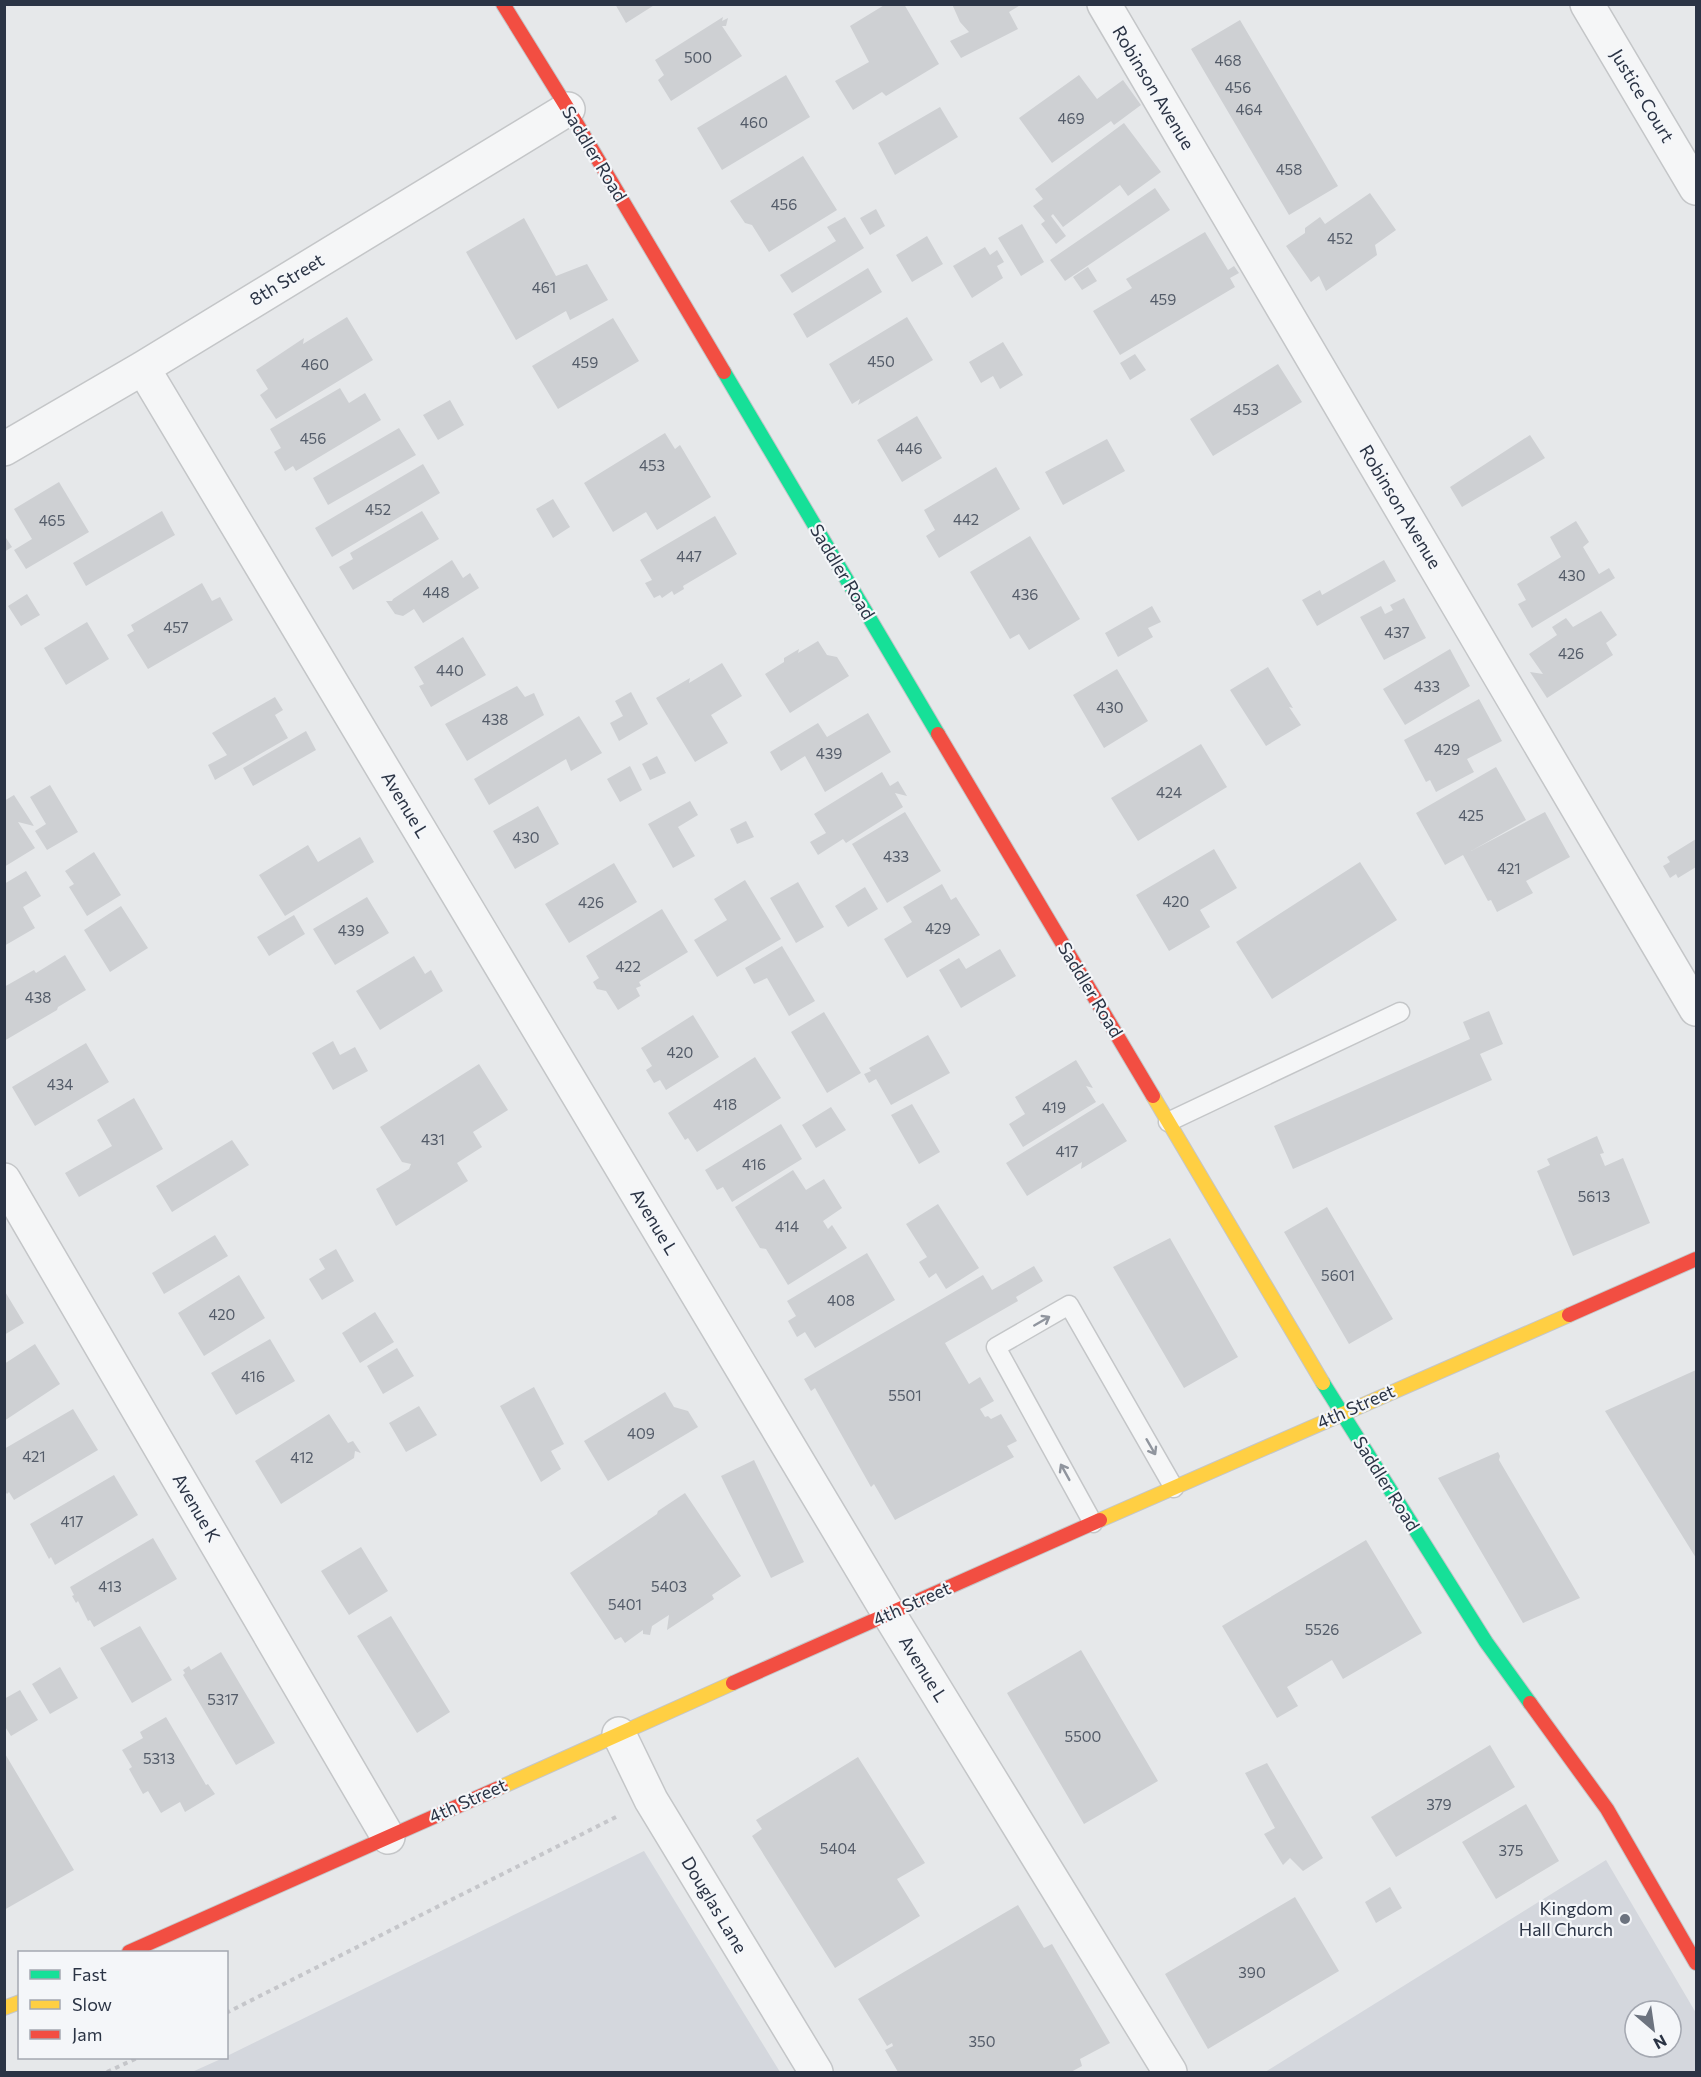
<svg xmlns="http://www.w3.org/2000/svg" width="1701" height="2077" viewBox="0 0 1701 2077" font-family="Commissioner,sans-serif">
  <rect width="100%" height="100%" fill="#e6e8ea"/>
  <path fill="#d4d7dd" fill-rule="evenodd" d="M644 1851 780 2072H192L223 2058H226L227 2056Z
    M1606 1860 1696 2013V2072H1265ZM1635 2011H1671V2047H1635Z"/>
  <path fill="#ced0d3" d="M615 4H656L626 23Z
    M886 4H904L939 64 886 96 882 92 853 110 835 81 869 62 850 26Z
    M952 4H1022L1009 12 1018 29 961 58 950 41 969 32 960 22Z
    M723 17 722 21 728 18 726 26H722L742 56 671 101 658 80 664 75 655 60Z
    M1240 20 1338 186 1289 215 1191 49Z
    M786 75 810 117 722 170 697 128Z
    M1079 75 1097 99 1123 80 1141 105 1114 125 1111 121 1052 163 1019 118Z
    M940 107 958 137 895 175 878 143Z
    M1124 123 1161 172 1128 196 1120 185 1063 227 1053 214 1051 216 1066 236 1056 244 1041 224 1045 221 1033 206 1043 199 1035 189Z
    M803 156 837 210 769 252 752 225 745 223 730 201Z
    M1155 188 1170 210 1065 281 1050 260Z
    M1370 193 1396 230 1375 245 1377 255 1326 291 1319 276 1311 282 1286 246 1305 233V228L1320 217 1325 224Z
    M876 209 885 226 870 235 860 218Z
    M845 217 864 248 792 293 780 275 836 241 827 227Z
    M524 218 556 276 587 264 608 300 570 320 566 311 516 340 466 252Z
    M1022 224 1044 262 1021 276 998 238Z
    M1205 232 1228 270 1234 266 1239 273 1230 278 1235 287 1120 355 1093 311 1132 288 1126 279Z
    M927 236 943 264 912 282 896 255Z
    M985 247 990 255 997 250 1004 262 997 266 1003 278 972 298 953 266Z
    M1088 267 1097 281 1082 290 1073 277Z
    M868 268 882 292 807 338 793 314Z
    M347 317 373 360 276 419 260 395 268 389 256 370 304 338 303 344Z
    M907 317 933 360 858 405 860 399 852 404 829 364Z
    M613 318 639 361 558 409 532 366Z
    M1003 342 1023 375 1000 389 993 376 981 383 969 362Z
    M1135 354 1146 370 1130 380 1120 363Z
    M1278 364 1302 402 1213 456 1190 419Z
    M340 388 349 403 365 393 381 420 296 471 293 466 285 471 274 452 281 448 270 429Z
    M450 400 464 425 438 440 423 415Z
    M917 416 942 458 902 482 877 440Z
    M399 428 416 455 328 505 313 478Z
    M665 433 675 449 680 445 711 497 657 530 646 512 613 532 584 483Z
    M1530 435 1545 458 1462 507 1450 487Z
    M1107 439 1125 471 1063 505 1045 472Z
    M423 464 440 493 332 557 315 528Z
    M996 467 1020 509 939 558 926 536 935 530 924 510Z
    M59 482 89 532 26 569 14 550 32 539 14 509Z
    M553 499 570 527 553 538 536 509Z
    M162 511 175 535 86 586 73 563Z
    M422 511 439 539 353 590 339 567 353 559 350 553Z
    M715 516 737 554 683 586 684 589 674 595 672 591 662 598 660 595 654 598 645 583 652 580 640 560Z
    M1576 521 1589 542 1583 547 1599 574 1609 568 1615 578 1532 628 1518 604 1526 600 1517 584 1561 557 1550 537Z
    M4 535 12 547 4 552Z
    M1030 536 1080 619 1029 650 1019 634 1010 639 970 572Z
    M452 560 463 578 470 573 479 588 423 623 414 609 403 616 395 614 386 601H392L393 599Z
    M1384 560 1396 581 1317 626 1302 600 1320 590 1322 595Z
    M202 583 212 601 220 597 233 620 148 669 127 635 134 631 131 625Z
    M27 594 40 615 21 626 8 606Z
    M1404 598 1426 638 1384 660 1360 617 1381 606 1385 614 1393 610 1390 605Z
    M1152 606 1161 622 1148 628 1153 637 1118 657 1105 633Z
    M1601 611 1617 635 1606 643 1613 655 1547 698 1530 672 1543 674 1529 654 1557 635 1552 627 1566 618 1573 627Z
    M87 622 109 659 66 685 44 648Z
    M463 637 486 675 431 707 419 686 424 684 414 667Z
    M818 641 827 655 837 657 849 676 790 713 765 674 784 662V658L799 649 798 653Z
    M1450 649 1470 686 1405 725 1383 689Z
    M722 663 742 696 711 715 728 743 695 762 656 698 690 678 689 683Z
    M1268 667 1293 708 1289 707 1301 725 1266 746 1230 690Z
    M1117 669 1148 721 1104 748 1073 695Z
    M517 686 525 697 534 693 544 715 467 761 445 724Z
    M631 692 648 724 619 741 610 723 623 716 615 701Z
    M275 697 283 710 275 715 288 738 215 780 208 765 227 755 212 733Z
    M1479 699 1502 741 1467 759 1474 772 1436 792 1430 780 1426 782 1404 740Z
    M868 713 891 752 825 792 805 756 781 771 770 752 818 723 827 737Z
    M579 716 602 753 571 771 566 759 489 805 474 779Z
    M306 731 316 750 253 786 243 768Z
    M1201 744 1227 787 1138 841 1111 798Z
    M657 756 666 773 650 780 642 764Z
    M630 766 642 790 620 802 607 779Z
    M1496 767 1526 820 1471 851 1545 812 1570 857 1526 881 1533 893 1497 912 1491 900 1488 901 1463 855 1445 865 1416 813Z
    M882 772 890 786 898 781 907 796 895 793 903 807 846 843 843 839 818 855 810 842 826 833 814 814Z
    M50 785 78 832 47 850 35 831 46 824 30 797Z
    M14 795 34 826 18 822 35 848 4 867V801Z
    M690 801 698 815 678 827 695 856 673 868 648 824Z
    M538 806 559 844 515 869 493 831Z
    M905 812 941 871 887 903 852 844Z
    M746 821 754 837 737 844 730 829Z
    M360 837 374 862 285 916 259 875 308 845 318 862Z
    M1696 839V867L1678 878 1676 874 1670 878 1663 866 1670 862 1667 857Z
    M1214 849 1237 888 1200 910 1210 927 1169 951 1136 895Z
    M94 852 121 895 87 916 69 887 74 884 65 871Z
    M1360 862 1397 920 1272 999 1236 942Z
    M614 863 637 902 569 943 545 904Z
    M26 871 41 896 23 907 35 928 4 946V884Z
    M745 880 781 939 717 977 694 940 727 920 714 899Z
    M798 882 824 927 796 943 770 898Z
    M942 884 951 900 956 897 980 935 907 978 884 939 912 922 903 907Z
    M865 887 878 909 848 927 835 906Z
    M367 897 389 933 335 965 313 929Z
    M121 906 148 948 110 972 84 930Z
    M662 909 688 952 639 982 641 986 636 988 640 996 618 1010 606 991 597 989 593 982 599 978 586 956Z
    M294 915 305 934 269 956 257 937Z
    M782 946 815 1001 789 1016 767 978 754 984 745 968Z
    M1000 949 1016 976 961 1008 939 970 959 958 966 969Z
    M65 955 86 990 58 1007 57 1010 4 1041V987L34 970 36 973Z
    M414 956 425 974 431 970 443 991 380 1030 356 991Z
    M1489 1011 1503 1044 1480 1054 1492 1080 1293 1169 1274 1126 1470 1039 1463 1022Z
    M824 1012 861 1073 827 1093 791 1032Z
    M693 1015 719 1057 666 1090 660 1080 654 1083 646 1070 652 1066 641 1048Z
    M928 1035 950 1073 891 1105 876 1079 869 1083 864 1074 871 1071 869 1068Z
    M333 1041 340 1055 355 1047 368 1071 333 1090 312 1053Z
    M86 1043 109 1082 35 1126 12 1087Z
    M755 1057 781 1098 697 1152 688 1138 685 1140 668 1113Z
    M1076 1060 1093 1088 1086 1086 1096 1102 1023 1147 1009 1124 1025 1114 1015 1097Z
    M479 1064 508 1110 473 1132 482 1147 457 1163 468 1181 396 1226 376 1189 409 1169 411 1164 402 1162 380 1127Z
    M134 1098 163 1149 79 1197 65 1173 112 1146 97 1120Z
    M1103 1103 1127 1141 1081 1169 1082 1162 1027 1196 1006 1163Z
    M912 1104 940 1152 919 1164 891 1115Z
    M831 1107 846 1130 816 1148 802 1125Z
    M781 1124 802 1159 732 1202 723 1187 717 1190 705 1170Z
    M1597 1136 1604 1153 1600 1154 1605 1166 1623 1158 1650 1223 1573 1256 1537 1171 1550 1165 1547 1159Z
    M232 1140 249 1165 172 1212 156 1186Z
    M793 1170 806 1190 824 1179 842 1208 823 1221 828 1229 832 1225 847 1248 788 1285 766 1249 760 1248 735 1207Z
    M938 1204 979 1268 946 1289 936 1273 929 1278 919 1262 927 1257 906 1224Z
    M1327 1207 1393 1319 1349 1344 1284 1232Z
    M215 1235 228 1256 164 1294 152 1273Z
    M1170 1238 1238 1357 1184 1388 1113 1267Z
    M336 1249 354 1281 322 1300 309 1279 325 1269 319 1259Z
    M867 1253 895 1300 815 1348 805 1332 797 1337 788 1321 796 1316 787 1301Z
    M1034 1266 1043 1281 1016 1297 1018 1301 945 1343 969 1384 980 1377 994 1401 980 1409 985 1417 988 1416 991 1419 1001 1414 1017 1441 1007 1446 1014 1457 895 1520 874 1484 871 1487 815 1388 811 1391 804 1379 983 1275 992 1290Z
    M239 1275 265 1318 204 1356 178 1313Z
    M4 1290 24 1323 4 1335Z
    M375 1312 394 1342 360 1363 342 1333Z
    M270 1339 295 1381 236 1415 211 1373Z
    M35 1344 60 1384 4 1421V1364Z
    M397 1348 414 1376 383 1394 367 1366Z
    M1696 1370V1558L1605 1411Z
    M534 1387 564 1444 551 1451 561 1469 541 1482 500 1406Z
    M665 1392 674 1407 688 1411 698 1427 608 1481 584 1441Z
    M419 1406 437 1435 406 1452 389 1423Z
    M73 1409 98 1450 14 1500 9 1492 7 1494 4 1490V1449Z
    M329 1414 348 1443 353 1441 361 1453 355 1451 354 1458 281 1504 255 1461Z
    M1498 1452 1500 1456 1499 1460 1580 1598 1523 1623 1438 1478Z
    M754 1460 804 1562 771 1578 721 1476Z
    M114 1475 138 1515 55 1565 51 1557 49 1559 30 1524Z
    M685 1493 741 1576 712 1595 714 1599 667 1630 669 1615 652 1626 650 1635 643 1634V1630L625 1643 621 1637 615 1640 570 1573 657 1514 658 1511Z
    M153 1538 177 1579 94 1627 90 1620 88 1621 78 1601 76 1603 72 1596 74 1595 70 1587Z
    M1366 1540 1422 1633 1343 1679 1332 1660 1287 1687 1298 1706 1277 1718 1222 1626Z
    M361 1547 388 1591 349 1615 321 1571Z
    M391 1616 450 1712 417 1733 357 1636Z
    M140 1626 172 1680 132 1703 100 1648Z
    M1081 1650 1158 1781 1084 1824 1007 1693Z
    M221 1652 275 1743 236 1765 183 1675 185 1673 183 1670 189 1666 191 1670Z
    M60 1667 78 1698 50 1714 32 1684Z
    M20 1690 38 1720 11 1736 4 1725V1699Z
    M166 1717 206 1785 208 1784 215 1794 185 1812 180 1802 161 1813 148 1791 143 1794 129 1769 132 1767 122 1750 143 1738 140 1732Z
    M1490 1745 1515 1787 1396 1857 1371 1817Z
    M4 1752 74 1870 4 1910Z
    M858 1757 925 1863 897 1879 920 1916 835 1968 752 1836 762 1829 756 1820Z
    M1267 1763 1323 1858 1303 1871 1290 1858 1283 1865 1264 1834 1275 1828 1245 1773Z
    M1526 1804 1559 1861 1496 1899 1462 1842Z
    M1390 1887 1402 1908 1376 1923 1365 1902Z
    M1295 1897 1339 1971 1208 2049 1165 1974Z
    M1018 1905 1044 1948 1052 1944 1110 2043 1080 2059 1082 2066 1071 2072H898L885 2050 893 2046 892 2043 887 2046 858 1999Z"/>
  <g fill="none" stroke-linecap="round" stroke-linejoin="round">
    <g stroke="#c4c6c8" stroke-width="21">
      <path id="lane" d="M1168 1122 1400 1012
        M1093 1523 996 1347 1069 1305 1174 1488"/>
    </g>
    <g stroke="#c4c6c8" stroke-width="36">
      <path id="street" d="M1104 4 1696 1009
        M1587 4 1696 188
        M143 368 889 1614 1170 2072
        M4 449 143 368 568 109
        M4 1180 388 1837
        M619 1734 651 1800 816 2072"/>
    </g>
    <g stroke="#c4c6c8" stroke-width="16">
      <path id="fast" d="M724 372 938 734
        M1323 1383 1486 1642 1530 1703"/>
    </g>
    <g stroke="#c4c6c8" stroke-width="16">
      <path id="slow" d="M1153 1096 1323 1383
        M1100 1520 1569 1315
        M501 1787 733 1683
        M4 2008 20 2002"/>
    </g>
    <g stroke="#c4c6c8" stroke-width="16">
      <path id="jam" d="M503 4 568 109 724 372
        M938 734 1153 1096
        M1569 1315 1696 1259
        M733 1683 1100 1520
        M1530 1703 1607 1809 1696 1963
        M129 1952 501 1787"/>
    </g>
    <path stroke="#c5c6ca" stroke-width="4" stroke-dasharray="4.5 4.5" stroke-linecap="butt" d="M226 2013 620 1815
      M107 2072 137 2058"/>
    <use href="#lane" stroke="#f5f6f7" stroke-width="18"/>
    <use href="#street" stroke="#f5f6f7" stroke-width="33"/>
    <use href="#fast" stroke="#16e098" stroke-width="14"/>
    <use href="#slow" stroke="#ffcf43" stroke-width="14"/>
    <use href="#jam" stroke="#f24e42" stroke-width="14"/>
  </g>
  <defs><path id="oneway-shaft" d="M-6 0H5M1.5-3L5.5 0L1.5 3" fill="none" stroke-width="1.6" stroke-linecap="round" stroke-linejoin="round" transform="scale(1.5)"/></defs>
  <g stroke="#90959e">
    <use href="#oneway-shaft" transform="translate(1042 1321) rotate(-30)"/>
    <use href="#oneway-shaft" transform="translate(1151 1447) rotate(60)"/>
    <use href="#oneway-shaft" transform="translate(1065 1472) rotate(-119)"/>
  </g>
  <circle fill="#6c737f" stroke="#f4f6f9" stroke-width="2" cx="1625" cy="1919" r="6"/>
  <g text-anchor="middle" stroke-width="4.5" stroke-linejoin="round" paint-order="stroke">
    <g font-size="15" fill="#545c69">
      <text x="698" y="63">500</text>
      <text x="1228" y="66">468</text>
      <text x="1238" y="93">456</text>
      <text x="1249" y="115">464</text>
      <text x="1071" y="124">469</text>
      <text x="754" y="128">460</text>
      <text x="1289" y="175">458</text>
      <text x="784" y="210">456</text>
      <text x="1340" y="244">452</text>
      <text x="544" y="293">461</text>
      <text x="1163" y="305">459</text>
      <text x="881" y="367">450</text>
      <text x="585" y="368">459</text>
      <text x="315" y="370">460</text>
      <text x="1246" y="415">453</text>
      <text x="313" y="444">456</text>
      <text x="909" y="454">446</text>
      <text x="652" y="471">453</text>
      <text x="378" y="515">452</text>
      <text x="966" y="525">442</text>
      <text x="52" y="526">465</text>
      <text x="689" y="562">447</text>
      <text x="1572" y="581">430</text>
      <text x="436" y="598">448</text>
      <text x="1025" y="600">436</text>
      <text x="176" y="633">457</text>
      <text x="1397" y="638">437</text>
      <text x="1571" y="659">426</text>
      <text x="450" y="676">440</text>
      <text x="1427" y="692">433</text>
      <text x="1110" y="713">430</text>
      <text x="495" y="725">438</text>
      <text x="1447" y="755">429</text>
      <text x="829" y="759">439</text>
      <text x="1169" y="798">424</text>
      <text x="1471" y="821">425</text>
      <text x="526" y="843">430</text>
      <text x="896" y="862">433</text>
      <text x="1509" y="874">421</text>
      <text x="1176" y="907">420</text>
      <text x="591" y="908">426</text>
      <text x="938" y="934">429</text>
      <text x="351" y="936">439</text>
      <text x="628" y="972">422</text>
      <text x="38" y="1003">438</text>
      <text x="680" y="1058">420</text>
      <text x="60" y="1090">434</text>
      <text x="725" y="1110">418</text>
      <text x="1054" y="1113">419</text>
      <text x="433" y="1145">431</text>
      <text x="1067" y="1157">417</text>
      <text x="754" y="1170">416</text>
      <text x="1594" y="1202">5613</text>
      <text x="787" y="1232">414</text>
      <text x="1338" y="1281">5601</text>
      <text x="841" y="1306">408</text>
      <text x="222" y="1320">420</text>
      <text x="253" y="1382">416</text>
      <text x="905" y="1401">5501</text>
      <text x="641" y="1439">409</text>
      <text x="34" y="1462">421</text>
      <text x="302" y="1463">412</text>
      <text x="72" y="1527">417</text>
      <text x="110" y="1592">413</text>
      <text x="669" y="1592">5403</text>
      <text x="625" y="1610">5401</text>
      <text x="1322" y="1635">5526</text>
      <text x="223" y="1705">5317</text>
      <text x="1083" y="1742">5500</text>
      <text x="159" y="1764">5313</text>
      <text x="1439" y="1810">379</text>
      <text x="838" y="1854">5404</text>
      <text x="1511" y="1856">375</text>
      <text x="1252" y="1978">390</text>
      <text x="982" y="2047">350</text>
    </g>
    <g font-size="18" fill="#2b3445" stroke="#f4f6f9">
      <text transform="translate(1153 88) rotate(59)" y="6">Robinson Avenue</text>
      <text transform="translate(1642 96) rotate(59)" y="6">Justice Court</text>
      <text transform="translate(594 154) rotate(59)" y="6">Saddler Road</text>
      <text transform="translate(287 280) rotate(-31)" y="6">8th Street</text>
      <text transform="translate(1400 507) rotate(59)" y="6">Robinson Avenue</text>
      <text transform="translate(842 572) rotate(59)" y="6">Saddler Road</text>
      <text transform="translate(405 805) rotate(59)" y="6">Avenue L</text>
      <text transform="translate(1090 990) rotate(59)" y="6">Saddler Road</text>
      <text transform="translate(654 1222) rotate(59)" y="6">Avenue L</text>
      <text transform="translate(1356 1407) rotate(-24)" y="6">4th Street</text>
      <text transform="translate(1386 1484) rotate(58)" y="6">Saddler Road</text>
      <text transform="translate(196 1508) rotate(60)" y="6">Avenue K</text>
      <text transform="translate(912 1604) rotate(-24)" y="6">4th Street</text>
      <text transform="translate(923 1669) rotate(58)" y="6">Avenue L</text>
      <text transform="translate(468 1801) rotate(-24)" y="6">4th Street</text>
      <text transform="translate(714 1905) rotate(59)" y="6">Douglas Lane</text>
    </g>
    <g font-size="18" fill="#2b3445" stroke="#f4f6f9" text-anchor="end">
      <text x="1613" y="1915">Kingdom<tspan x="1613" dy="21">Hall Church</tspan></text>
    </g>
  </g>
  <rect width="1701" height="2077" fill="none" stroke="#2b3445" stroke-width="12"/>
  <rect x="18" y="1951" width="210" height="108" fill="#f4f6f9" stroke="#a4a8b1" stroke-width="1.5"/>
  <rect x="30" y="1970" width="30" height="9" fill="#16e098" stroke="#a4a8b1" stroke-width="1.5"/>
  <text x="72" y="1981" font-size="18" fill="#2b3445">Fast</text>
  <rect x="30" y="2000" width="30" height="9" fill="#ffcf43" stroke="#a4a8b1" stroke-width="1.5"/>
  <text x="72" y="2011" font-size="18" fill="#2b3445">Slow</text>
  <rect x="30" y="2030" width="30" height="9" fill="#f24e42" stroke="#a4a8b1" stroke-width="1.5"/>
  <text x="72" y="2041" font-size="18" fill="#2b3445">Jam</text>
  <g transform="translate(1653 2029) rotate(151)"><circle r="28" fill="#f4f6f9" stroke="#a4a8b1" stroke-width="1.5"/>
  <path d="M0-4.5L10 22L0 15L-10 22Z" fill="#6c737f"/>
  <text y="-9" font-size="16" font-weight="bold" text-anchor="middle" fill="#2b3445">N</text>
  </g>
</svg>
